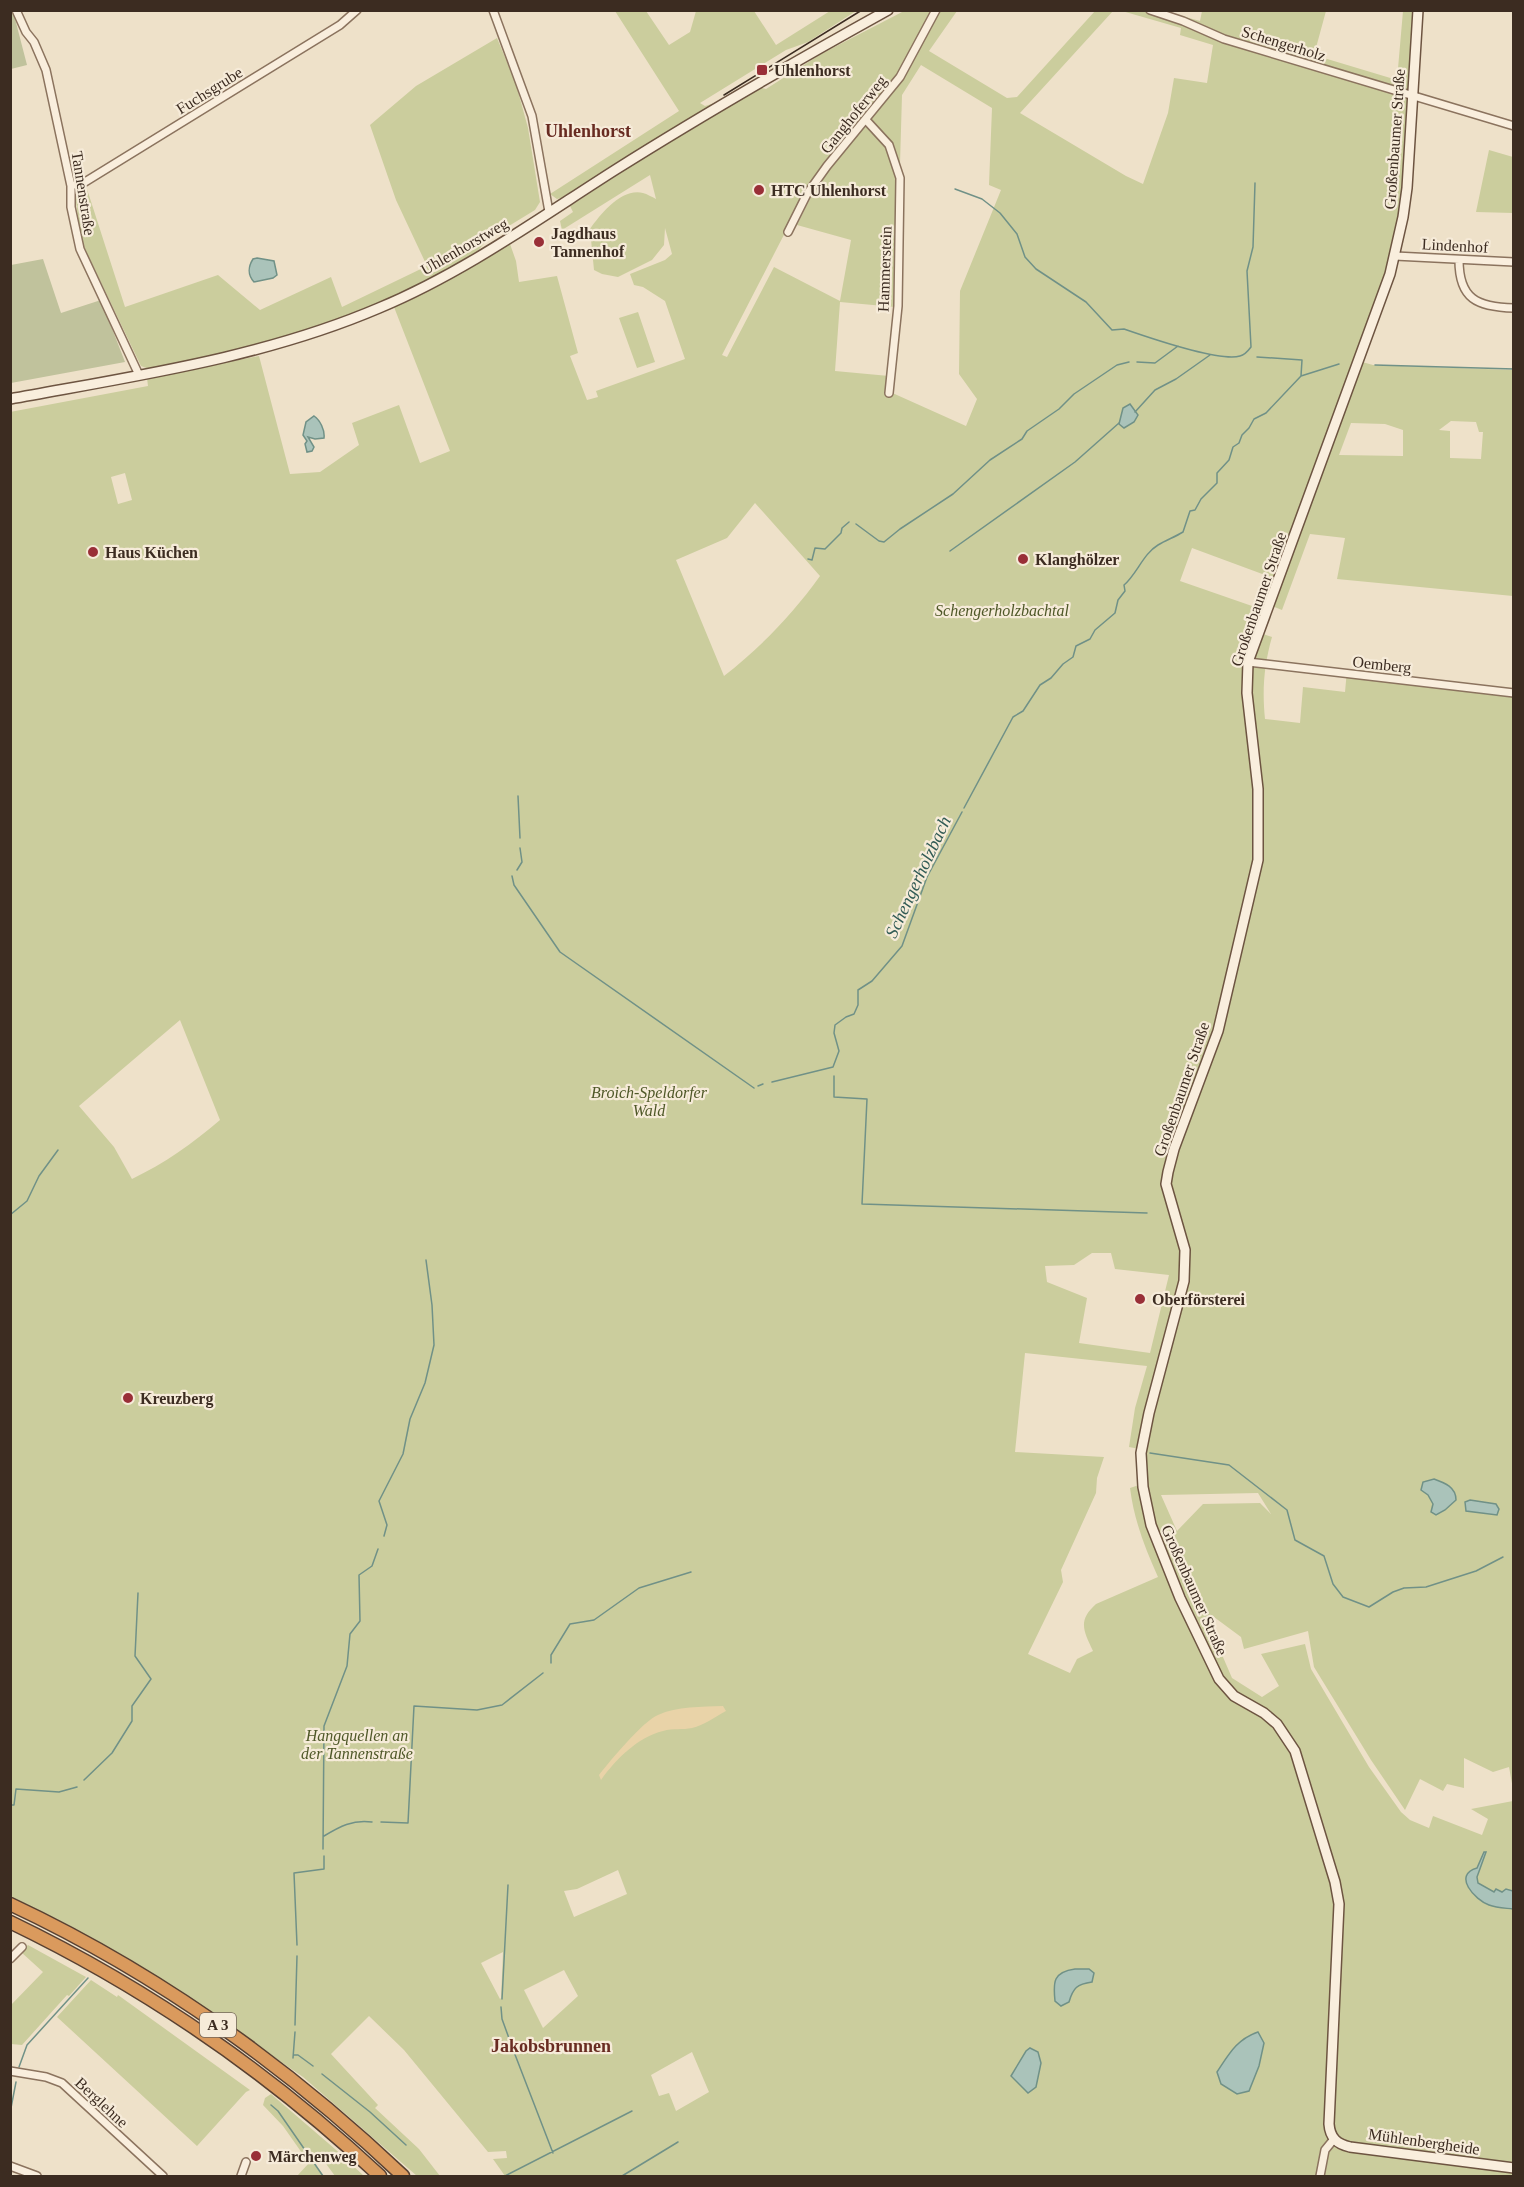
<svg xmlns="http://www.w3.org/2000/svg" width="1524" height="2187" viewBox="0 0 1524 2187" font-family="Georgia,serif">
  <rect width="100%" height="100%" fill="#eee1c9"/>
  <path fill="#cbcd9d" fill-rule="evenodd" d="M615 11H646L669 45 690 32 696 11H754L776 45 830 11H856L808 42 786 50 700 103 705 106 718 102 561 198 557 199 550 194 679 111Z
    M904 11H957L929 51 1007 98 1017 97 1095 11H1113L1020 113 1126 176 1143 184 1168 113 1174 78 1207 83 1213 45 1180 35 1181 28 1122 11H1164L1200 21 1202 11H1326L1314 55 1397 80 1403 11H1415L1400 214 1386 274 1355 360 1373 365 1513 370V596L1337 579 1345 538 1310 534 1282 610 1272 606 1263 634 1272 637C1264 665 1262 690 1265 719L1300 723 1303 687 1345 692 1347 670 1513 689V1789L1509 1767 1493 1772 1464 1758V1788L1447 1784 1443 1791 1420 1779 1405 1810 1371 1760 1314 1667 1308 1631 1244 1649 1241 1637 1214 1617 1207 1620 1232 1678 1262 1697 1279 1686 1261 1654 1305 1644 1311 1669 1369 1767 1401 1812 1410 1820 1429 1828 1433 1816 1482 1835 1488 1819 1471 1809 1513 1801V2176H505L493 2159 507 2158 506 2151 488 2152 404 2050 369 2016 331 2054 378 2105 375 2108 419 2149 440 2176H417L303 2077 203 2008 154 1976 42 1912 11 1897 10 412 148 386 147 378 259 356 290 474 320 472 359 445 352 423 399 405 420 463 450 451 394 307 510 244 516 261 519 282 557 276 578 353 570 356 587 400 598 397 596 391 685 359 665 301 643 287 634 285 630 274 665 260 672 254 665 228 664 245 652 260 618 277 602 274 594 270 590 229C601 214 621 188 643 193 647 194 652 197 656 199L650 175 562 230 560 221 573 212 570 206 650 153 757 87 766 89 821 54ZM921 65 992 108 989 185 1001 190 960 291 959 374 977 399 966 426 888 391 889 376 835 371 840 302 895 307 897 188 894 165 900 164 902 95ZM853 139 815 189 797 225 851 240 840 301 774 267 727 357 722 355 806 192ZM1451 421 1476 422 1479 432H1483L1481 459 1450 458V431L1439 430ZM1351 423 1385 424 1403 430V456L1339 455ZM125 473 132 500 118 504 111 477ZM755 503 820 576C792 615 761 647 724 676L676 560 727 538ZM1192 548 1265 575 1252 606 1180 581ZM180 1020 220 1120C192 1144 165 1163 132 1179L114 1147 79 1106ZM1092 1253H1111L1115 1269 1169 1275 1150 1353 1079 1343 1087 1298 1047 1282 1045 1266 1074 1265ZM1025 1353 1147 1366 1135 1408 1129 1447 1145 1450V1483L1130 1488C1134 1520 1145 1548 1158 1577L1096 1604C1077 1621 1084 1631 1093 1651L1077 1659 1070 1673 1028 1654 1063 1582 1061 1570 1096 1493 1097 1478 1104 1457 1015 1452ZM1258 1493 1271 1514 1260 1503 1203 1504 1177 1531 1161 1495ZM618 1870 627 1894 574 1917 564 1891 577 1889ZM503 1952 501 1998 500 1999 481 1963ZM564 1970 578 1996 543 2028 524 1990ZM692 2052 709 2092 676 2111 669 2093 659 2096 651 2075Z
    M497 38 516 84 528 128 540 202 535 210 486 240C478 256 454 265 439 274 381 305 320 328 256 346 221 355 184 361 149 369L141 366 84 247 78 219 75 191 86 186 125 307 218 275 260 310 331 277 342 307 427 266 396 200 370 125 416 86Z
    M1489 150 1513 157V213L1476 212Z
    M638 312 655 362 637 368 619 318Z
    M28 1945 86 1977 69 1996 67 1995 22 2045 11 2044 10 2006 43 1972 21 1952Z
    M91 1980 117 1997 118 1995 250 2090 246 2092 197 2146 57 2017Z
    M271 2094 335 2149 364 2176H335L324 2161 315 2164 324 2176H297L309 2163 283 2126 263 2105 265 2098Z"/>
  <path fill="#e9d3a8" d="M723 1706 726 1711C715 1717 704 1725 692 1728 683 1730 673 1728 663 1731 638 1737 616 1759 601 1780L599 1775C609 1762 643 1721 658 1715 677 1706 702 1707 723 1706Z"/>
  <path fill="#c0c29c" d="M10 11H13L27 65 11 69Z
    M43 259 61 313 101 300 125 362 11 383V265Z"/>
  <path fill="#aac3ba" stroke="#709187" stroke-width="1.5" d="M257 258 274 261 277 275 273 278 254 282C247 274 248 267 253 259Z
    M1130 404 1138 415 1134 422 1124 428 1119 424 1123 408Z
    M314 416C320 420 325 430 324 438L315 439 308 437 314 447 312 451 307 452 305 444 307 441 303 435 306 422Z
    M1434 1479C1445 1483 1456 1487 1456 1500L1445 1510 1436 1515 1431 1512 1433 1504 1428 1495 1421 1490 1423 1482Z
    M1470 1500 1496 1504 1499 1509 1497 1515 1466 1511 1465 1502Z
    M1484 1852H1486L1477 1877 1478 1883 1494 1892 1496 1889 1502 1892 1506 1889 1513 1891V1909C1505 1908 1497 1908 1489 1905 1475 1900 1452 1875 1477 1868Z
    M1075 1969H1089L1094 1973 1092 1982C1077 1984 1073 1988 1069 2002L1061 2006 1055 2001C1053 1982 1053 1972 1075 1969Z
    M1258 2032 1264 2043 1259 2066 1249 2091 1237 2094 1221 2084 1217 2072C1229 2054 1237 2039 1258 2032Z
    M1030 2048 1038 2052 1041 2063 1036 2087 1028 2093 1011 2076 1026 2051Z"/>
  <g fill="none" stroke-linecap="round" stroke-linejoin="round">
    <path stroke="#709187" stroke-width="1.5" d="M955 189 982 199 1000 213 1017 234 1025 257 1036 269 1086 302 1112 330 1124 329C1147 337 1220 362 1240 356 1245 355 1248 351 1251 347L1247 271 1253 247 1255 183
      M1257 357 1302 360 1301 376
      M1137 362 1155 363 1178 346
      M1375 365 1514 369
      M1135 412 1155 390 1176 379 1210 355
      M856 524 879 541 884 542 900 529 953 494 990 460 1022 439 1027 431 1059 409 1074 394 1117 365 1129 362
      M950 551 1075 462 1119 423
      M808 559 812 560 815 548 825 549 841 533 842 528 849 522
      M518 796 520 838
      M964 808 1013 717 1023 711 1040 685 1051 678 1063 664 1073 657 1076 646 1090 639 1095 630 1115 613 1118 600 1125 591 1124 585C1137 574 1143 554 1158 545 1166 540 1175 537 1183 532L1190 511 1195 510 1201 499 1217 483V473L1229 460 1233 447 1239 443 1242 435 1249 428 1254 419 1266 413 1301 376 1339 364
      M517 870 522 862 520 848
      M512 876 514 885 560 952 754 1088
      M834 1076V1097L867 1099 862 1204 1147 1213
      M772 1082 833 1067 839 1051 834 1033 835 1025 846 1017 854 1014 858 1005V990L872 981 902 946 927 877 962 812
      M758 1086 763 1084
      M10 1215 27 1201 39 1176 58 1150
      M1150 1453 1229 1465 1287 1510 1295 1540 1324 1556 1333 1584 1343 1597 1369 1607 1393 1592 1404 1588 1426 1587 1476 1571 1503 1557
      M384 1536 387 1525 379 1501 403 1454 410 1419 425 1383 434 1345 432 1305 426 1260
      M551 1663V1655L570 1624 594 1620 639 1588 691 1572
      M84 1780 112 1753 132 1721V1706L151 1679 135 1656 138 1593
      M10 1805H14L16 1789 59 1792 77 1787
      M381 1822 408 1823 414 1706 477 1710 502 1705 543 1673
      M324 1836C339 1827 353 1819 372 1822
      M323 1849 324 1726 347 1666 350 1634 360 1621 359 1575 372 1566 378 1549
      M297 1945 294 1873 324 1869V1856
      M502 1999 508 1885
      M501 2007 502 2019 514 2052 553 2153
      M295 2025 297 1956
      M294 2055H298L313 2066
      M293 2058 295 2032
      M19 2067 27 2045 88 1978
      M322 2074 370 2112 406 2145
      M271 2105 278 2111 323 2176
      M10 2113 16 2082
      M505 2176 632 2111
      M622 2176 678 2142"/>
    <g stroke="#8b735e" stroke-width="10">
      <path id="street" d="M16 10 26 32 34 42 46 70 71 186V207L80 249 139 375
        M493 10 532 116 549 212
        M1150 10 1183 21 1224 39 1514 126
        M866 120 889 145 900 178 898 306 889 393
        M71 186 85 182 340 25 357 10
        M788 232 807 194 827 166 900 77 936 10
        M1395 256 1514 262
        M1459 260C1459 299 1477 307 1514 308
        M1248 662 1514 693
        M10 1959 22 1947
        M10 2071 46 2077 62 2083 163 2176
        M10 2166 37 2176
        M241 2176 246 2162
        M1320 2176 1325 2150 1334 2139"/>
    </g>
    <g stroke="#6d5441" stroke-width="12">
      <path id="secondary" d="M1418 10 1407 188 1403 217 1390 274 1248 662 1247 693 1258 789V860L1218 1031 1174 1149 1168 1172 1166 1184 1185 1250 1184 1281 1149 1413 1141 1453 1143 1487 1151 1525 1180 1598 1219 1679 1234 1696 1264 1713 1277 1724 1295 1751 1335 1882 1339 1904 1329 2124C1330 2138 1337 2144 1350 2147L1514 2168
        M10 399C134 376 262 358 379 308 463 273 538 219 615 170 704 114 796 61 888 10"/>
    </g>
    <g stroke="#594132" stroke-width="15">
      <path id="highway" d="M10 1904C155 1972 287 2066 403 2176
        M10 1922C145 1987 271 2074 380 2176"/>
    </g>
    <use href="#street" stroke="#f9eedd" stroke-width="7"/>
    <use href="#secondary" stroke="#f9eedd" stroke-width="9"/>
    <use href="#highway" stroke="#da9a5d" stroke-width="12"/>
    <path stroke="#3c2c21" stroke-width="1.5" d="M724 95 862 10"/>
  </g>
  <g fill="#992f37" stroke="#f6ebd9" stroke-width="2">
    <rect x="756" y="64" width="12" height="12" rx="3"/>
    <circle cx="759" cy="190" r="6"/>
    <circle cx="539" cy="242" r="6"/>
    <circle cx="93" cy="552" r="6"/>
    <circle cx="1023" cy="559" r="6"/>
    <circle cx="1140" cy="1299" r="6"/>
    <circle cx="128" cy="1398" r="6"/>
    <circle cx="256" cy="2156" r="6"/>
  </g>
  <g text-anchor="middle" stroke-width="4.5" stroke-linejoin="round" paint-order="stroke">
    <rect fill="#f6ebd9" stroke="#746558" stroke-width="1.5" x="200" y="2013" width="36" height="24" rx="4.5"/>
    <g font-size="15" font-weight="bold" fill="#3c2c21">
      <text x="218" y="2030">A 3</text>
    </g>
    <g font-size="16" fill="#3c2c21" stroke="#f6ebd9">
      <text transform="translate(1284 43) rotate(17)" y="6">Schengerholz</text>
      <text transform="translate(209 90) rotate(-32)" y="6">Fuchsgrube</text>
      <text transform="translate(853 114) rotate(-51)" y="6">Ganghoferweg</text>
      <text transform="translate(1394 139) rotate(-86)" y="6">Großenbaumer Straße</text>
      <text transform="translate(84 193) rotate(81)" y="6">Tannenstraße</text>
      <text transform="translate(1455 245) rotate(3)" y="6">Lindenhof</text>
      <text transform="translate(464 246) rotate(-30)" y="6">Uhlenhorstweg</text>
      <text transform="translate(884 269) rotate(-88)" y="6">Hammerstein</text>
      <text transform="translate(1258 599) rotate(-71)" y="6">Großenbaumer Straße</text>
      <text transform="translate(1382 664) rotate(6)" y="6">Oemberg</text>
      <text transform="translate(1181 1089) rotate(-71)" y="6">Großenbaumer Straße</text>
      <text transform="translate(1195 1590) rotate(66)" y="6">Großenbaumer Straße</text>
      <text transform="translate(102 2102) rotate(43)" y="6">Berglehne</text>
      <text transform="translate(1424 2141) rotate(8)" y="6">Mühlenbergheide</text>
    </g>
    <g font-size="16" font-weight="bold" fill="#3c2c21" stroke="#f6ebd9" text-anchor="start">
      <text x="774" y="76">Uhlenhorst</text>
      <text x="771" y="196">HTC Uhlenhorst</text>
      <text x="551" y="239">Jagdhaus<tspan x="551" dy="18">Tannenhof</tspan></text>
      <text x="105" y="558">Haus Küchen</text>
      <text x="1035" y="565">Klanghölzer</text>
      <text x="1152" y="1305">Oberförsterei</text>
      <text x="140" y="1404">Kreuzberg</text>
      <text x="268" y="2162">Märchenweg</text>
    </g>
    <g font-size="16" font-style="italic" fill="#4f5828" stroke="#f6ebd9">
      <text x="1002" y="616">Schengerholzbachtal</text>
      <text x="649" y="1098">Broich-Speldorfer<tspan x="649" dy="18">Wald</tspan></text>
      <text x="357" y="1741">Hangquellen an<tspan x="357" dy="18">der Tannenstraße</tspan></text>
    </g>
    <g font-size="18" font-weight="bold" fill="#682b21" stroke="#f6ebd9">
      <text x="588" y="137">Uhlenhorst</text>
      <text x="551" y="2052">Jakobsbrunnen</text>
    </g>
    <g font-size="18" font-style="italic" fill="#315b55" stroke="#f6ebd9">
      <text transform="translate(918 877) rotate(-65)" y="6">Schengerholzbach</text>
    </g>
  </g>
  <rect width="1524" height="2187" fill="none" stroke="#3c2c21" stroke-width="24"/>
</svg>
